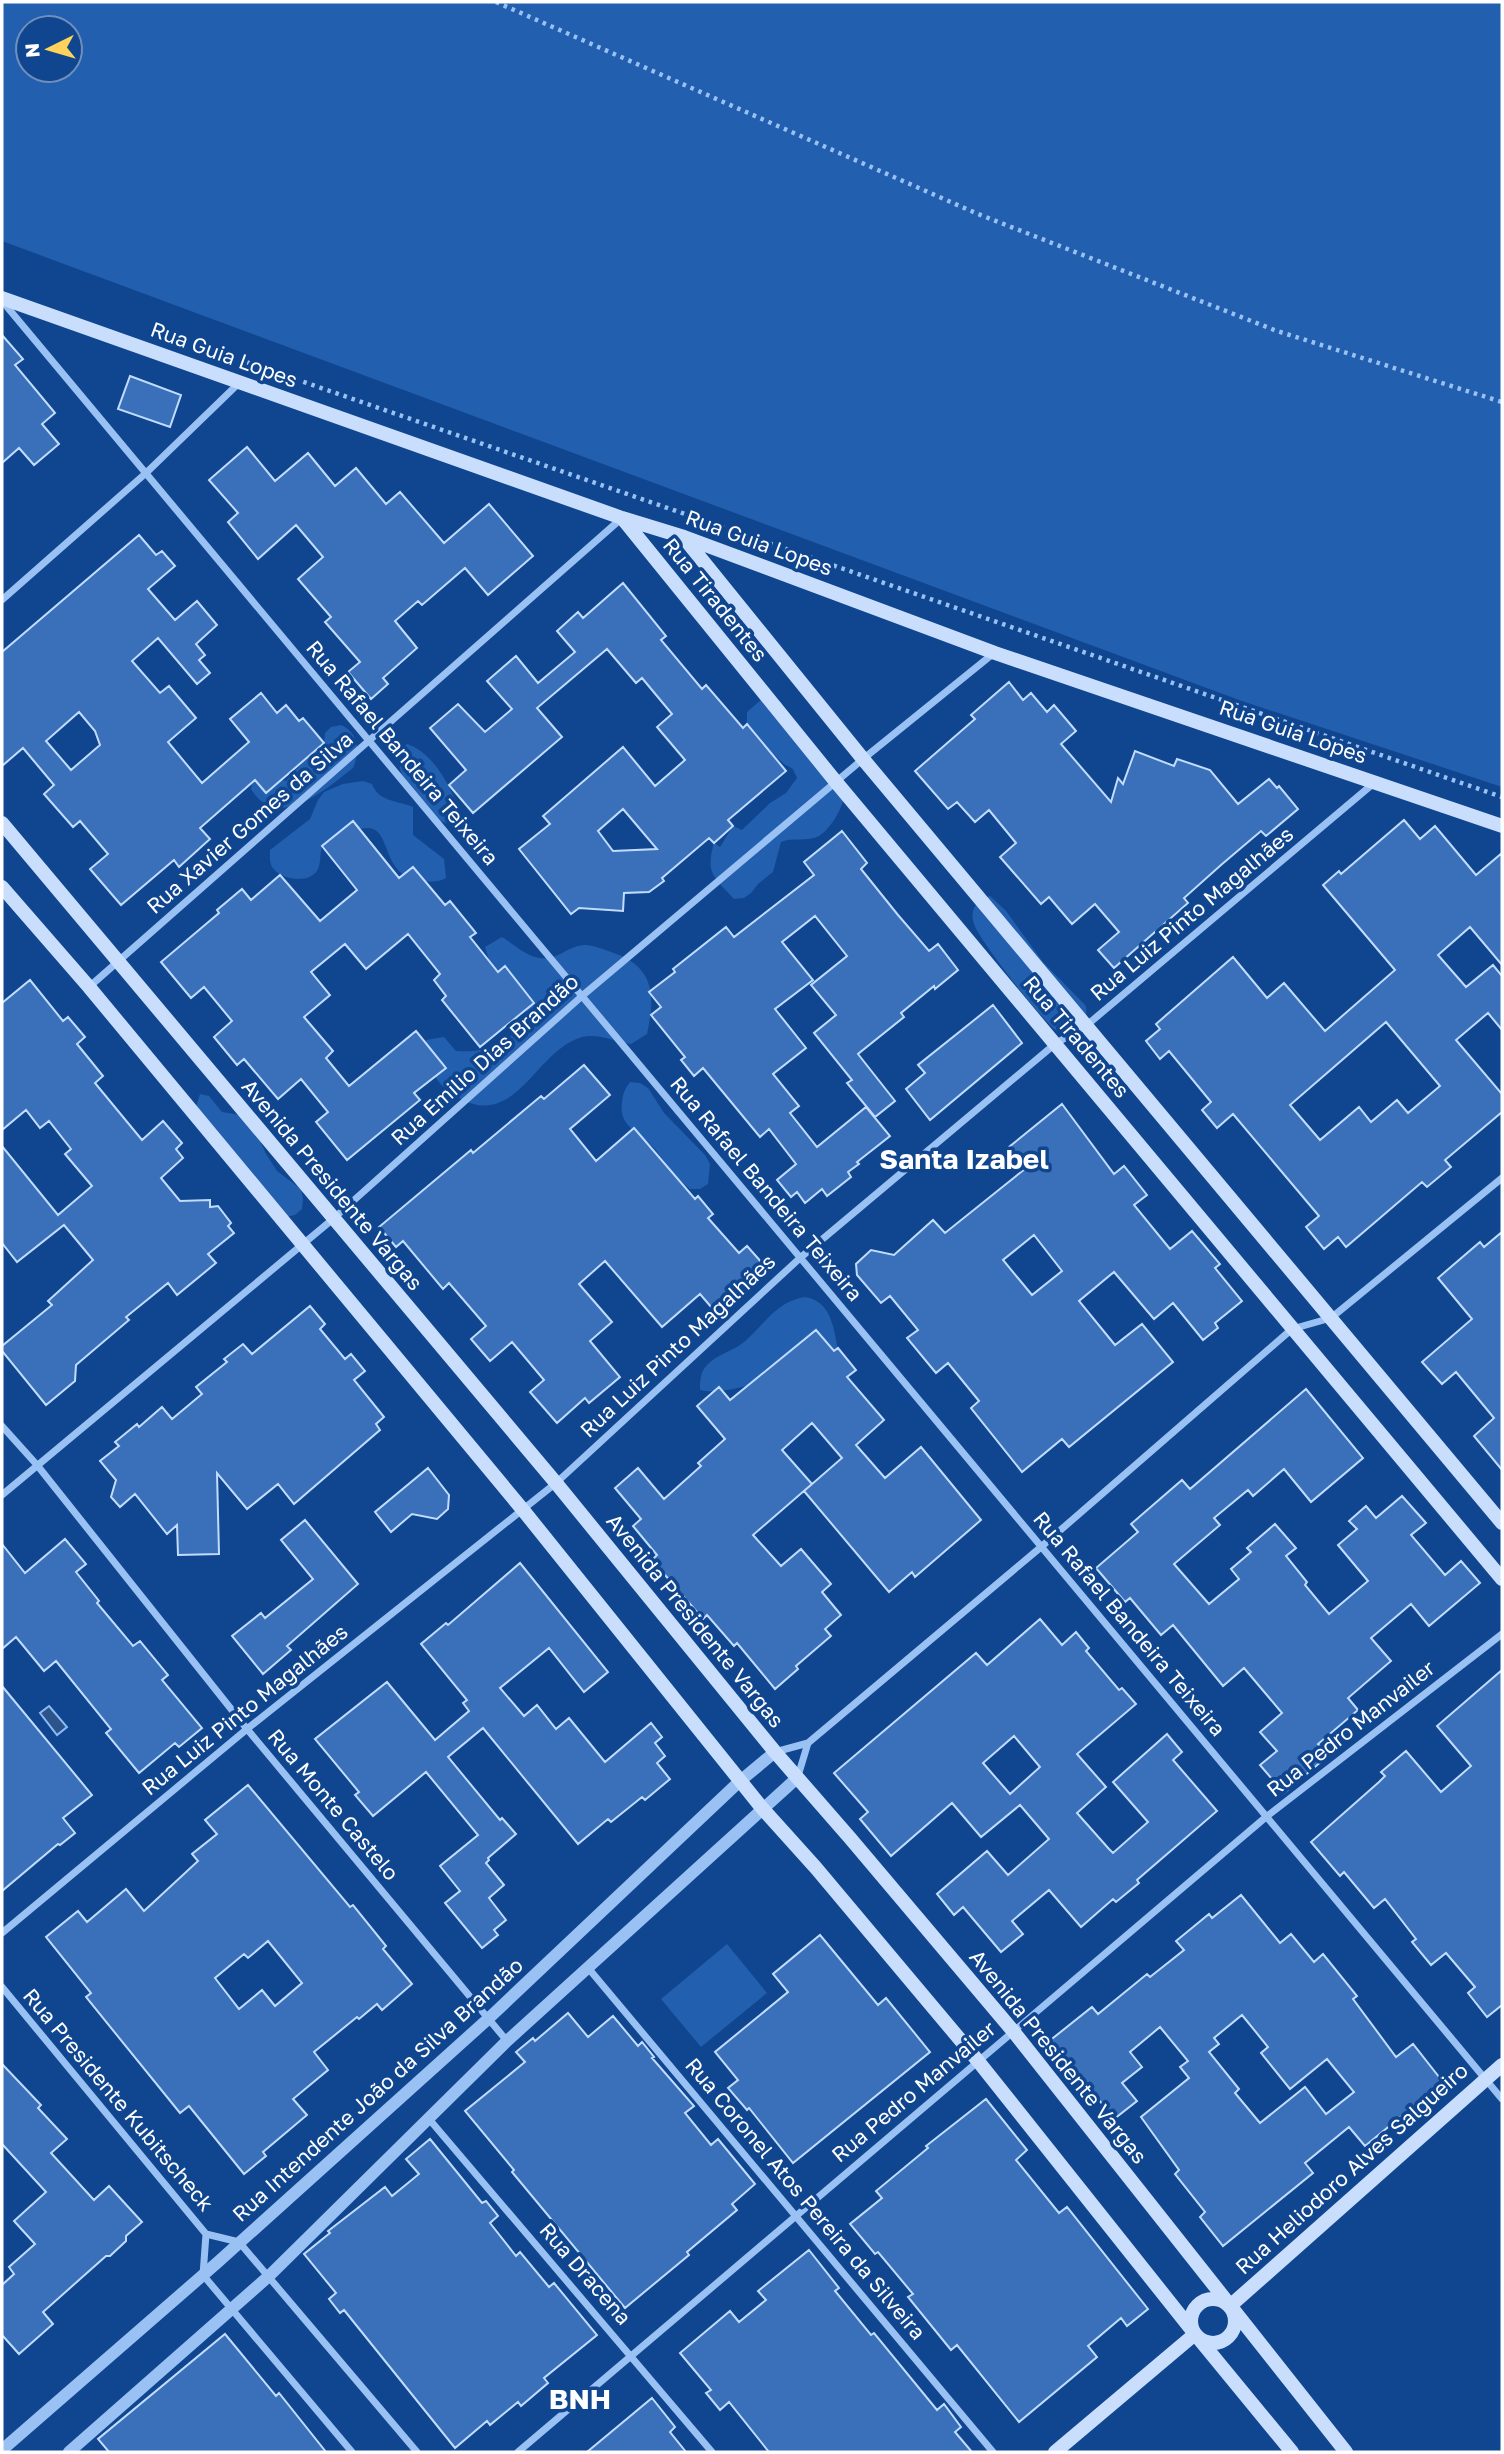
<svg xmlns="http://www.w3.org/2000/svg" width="1504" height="2454" viewBox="0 0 1504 2454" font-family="'Golos Text',sans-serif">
  <rect width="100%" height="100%" fill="#10468f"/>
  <path fill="#225faf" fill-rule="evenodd" d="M2 2H1502V787L1239 700 2 241ZM70 28V70H28V28Z
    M772 698 781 702 801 739 845 794C843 807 831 829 819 836 808 842 793 837 781 842L773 872 758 884 751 893 744 898 734 899C714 877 705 874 714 843L720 847 733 826 742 830 770 803 786 793 797 778 793 769 784 764 760 742 747 724V712L762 699Z
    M341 725C359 733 360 751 353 768 326 789 277 833 251 789L253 780 260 773 286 781 306 759 324 743 325 733 331 727Z
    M407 744C437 754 453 793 464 821L455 826C446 823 436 820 428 815 413 805 394 766 399 749Z
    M363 781 372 784C379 802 396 800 413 807V835L444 859 446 878C438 882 433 882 424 881 380 879 393 829 368 828 355 828 335 842 322 847 319 856 322 868 314 874 303 884 279 878 272 867 269 861 270 856 270 850L310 819 318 800 324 792 343 784Z
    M990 896 1006 911 1043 962 1086 1006 1087 1025 1081 1033 1072 1037C1068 1035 1062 1034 1057 1031 1043 1022 979 940 974 924 969 910 977 899 990 896Z
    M502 937C513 944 527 957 540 958 560 960 566 946 585 945 593 945 603 949 611 952 654 966 656 994 647 1034L631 1044C613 1041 597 1032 579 1038 533 1054 514 1134 454 1095 432 1081 428 1064 426 1040L444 1037 456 1051C481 1053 503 1047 520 1027 524 1022 526 1013 528 1007L491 966 485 947Z
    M630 1082 640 1083 648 1088 664 1113 705 1155 710 1164 708 1184 700 1189H690C675 1177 666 1163 654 1148 640 1132 618 1127 622 1102 623 1093 625 1089 630 1082Z
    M200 1094 209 1096 222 1112 240 1115 258 1136 266 1154 277 1171 301 1189 303 1199 302 1209 295 1215 285 1217 194 1113Z
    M804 1297C831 1300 834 1328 838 1351 803 1365 736 1398 700 1390 700 1381 700 1372 707 1365 717 1354 734 1351 744 1342 765 1324 776 1302 804 1297Z
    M727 1944 767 1993 701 2047 661 1999Z"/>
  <path fill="#2c548a" stroke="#8bbbf6" stroke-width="2" d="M49 1706 67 1727 57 1735 40 1713Z"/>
  <path fill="#3970b9" stroke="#c1dcfd" stroke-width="2" fill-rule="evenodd" d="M2 335 23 359 15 365 55 413 42 424 59 444 34 465 19 448 2 463Z
    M130 376 181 395 170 427 118 409Z
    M247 447 275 481 308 453 335 486 356 468 386 504 400 492 444 543 489 504 533 556 488 595 465 568 422 605 418 601 395 621 417 648 383 678 388 684 371 699 348 672 360 662 325 622 331 617 298 579 323 557 296 525 258 559 228 522 238 513 209 480Z
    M139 535 156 555 162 551 175 566 148 589 175 620 197 601 217 625 196 644 205 655 199 660 210 673 197 684 158 638 132 661 160 693 169 686 196 718 168 742 202 783 249 742 230 719 261 693 277 713 286 705 299 721 303 718 324 743 266 793 255 780 200 828 210 839 179 867 174 860 121 905 90 869 108 854 80 821 73 827 44 794 54 785 23 748 2 766V652ZM79 712 95 731 100 745 71 770 46 741Z
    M623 583 666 636 661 640 702 689 706 685 743 728 747 724 786 771 728 820 733 826 714 843 709 838 662 878 664 881 649 892 624 893 623 911 579 908 571 914 519 849 550 824 543 816 623 747 655 786 685 760 657 727 672 714 642 678 636 683 607 649 537 708 562 737 473 813 449 785 466 770 430 728 458 704 485 732 512 709 487 681 516 656 538 683 575 652 557 631 578 612 583 618ZM623 809 657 849 613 851 598 831Z
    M1009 682 1023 700 1031 693 1047 712 1054 705 1076 731 1061 744 1111 802 1118 778 1123 784 1135 751 1174 766 1177 759 1210 770 1238 804 1269 779 1277 788 1279 786 1298 809 1266 836 1261 831 1221 865 1184 898 1188 903 1114 968 1098 950 1119 932 1095 904 1072 924 1049 897 1041 904 1000 857 1016 843 989 810 975 822 957 802 948 809 915 771 975 719 971 715Z
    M1404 820 1420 839 1435 826 1476 875 1502 853V965L1470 927 1438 955 1466 987 1493 965 1502 976V1030L1488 1013 1456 1040 1502 1094V1112L1445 1160 1451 1167 1427 1187 1422 1182 1346 1247 1338 1237 1324 1249 1306 1227 1319 1216 1233 1114 1217 1128 1202 1110 1211 1102 1169 1051 1160 1059 1146 1041 1160 1029 1156 1024 1233 957 1267 998 1284 983 1325 1031 1395 970 1323 885 1339 871 1341 874ZM1386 1022 1440 1086 1408 1113 1397 1100 1371 1122 1359 1107 1320 1140 1290 1105Z
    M353 821 399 878 413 867 445 905 450 901 476 933 470 937 498 972 505 966 534 1003 480 1047 442 1000 446 996 434 980 440 974 408 934 366 969 345 944 311 972 330 995 304 1017 333 1051 326 1058 349 1086 416 1031 446 1068 414 1093 420 1100 347 1160 316 1122 328 1112 301 1079 278 1099 244 1059 237 1065 214 1037 232 1021 204 987 191 998 161 962 219 913 217 910 242 889 251 900 280 875 320 921 357 890 322 846Z
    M842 831 867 863 861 869 898 915 929 951 938 944 958 970 935 989 934 986 901 1013 904 1017 858 1054 895 1101 875 1117 847 1083 852 1080 814 1033 836 1015 811 985 847 956 815 916 782 942 813 980 775 1009 806 1048 773 1074 799 1106 790 1113 817 1147 866 1107 890 1136 857 1162 859 1164 848 1172 851 1177 827 1196 822 1189 805 1203 797 1192 791 1197 777 1180 796 1164 769 1129 760 1137 703 1068 694 1076 681 1060 685 1057 651 1015 661 1007 649 992 675 972 673 969 726 927 734 937 814 875 804 862Z
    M30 980 63 1021 68 1017 85 1037 77 1044 103 1076 95 1083 142 1140 163 1121 182 1143 176 1149 183 1158 161 1178 180 1201 210 1200V1207L218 1206 231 1223 228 1226 234 1233 208 1254 216 1263 177 1295 168 1283 126 1317 129 1320 76 1365 75 1381 46 1405 2 1351V1346L52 1305 48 1301 93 1260 64 1225 17 1262 2 1243V1146L58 1215 92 1186 65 1154 71 1149 49 1121 40 1128 26 1110 2 1130V1003Z
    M993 1005 1022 1043 930 1120 906 1089 925 1073 918 1065Z
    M584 1065 610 1095 570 1129 596 1161 634 1128 695 1199 698 1196 713 1214 708 1218 739 1253 747 1246 763 1264 712 1308 700 1294 662 1327 605 1261 579 1284 612 1322 590 1341 620 1377 589 1403 585 1398 557 1423 530 1392 544 1380 512 1342 490 1361 471 1339 486 1326 449 1283 443 1289 403 1241 396 1247 379 1227 471 1150 473 1153 541 1096 544 1099Z
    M1062 1104 1114 1174 1124 1166 1147 1195 1134 1205 1170 1249 1192 1231 1220 1264 1215 1268 1242 1301 1215 1323 1218 1328 1203 1340 1173 1303 1154 1319 1114 1272 1079 1301 1115 1345 1142 1324 1173 1362 1069 1447 1062 1439 1022 1472 971 1408 979 1401 948 1363 936 1373 907 1338 918 1330 890 1296 881 1303 857 1275 856 1264 871 1250 894 1255 933 1220 945 1233 1026 1168 1009 1147ZM1034 1235 1062 1271 1032 1295 1003 1260Z
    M1502 1232V1470L1474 1436 1494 1418 1456 1372 1442 1384 1422 1362 1472 1319 1438 1278 1480 1242 1484 1247Z
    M310 1306 325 1324 320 1329 345 1359 351 1354 365 1371 354 1380 384 1417 376 1424 380 1430 294 1504 278 1484 247 1509 217 1473 219 1554 178 1555 177 1525 167 1534 135 1494 120 1507 111 1497 116 1480 100 1461 119 1446 115 1442 137 1424 139 1427 162 1407 172 1419 202 1394 196 1387 227 1362 224 1359 243 1344 252 1354Z
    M816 1330 834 1351 838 1348 856 1370 847 1377 884 1420 856 1445 885 1478 921 1447 981 1520 915 1577 912 1572 889 1592 804 1491 842 1458 812 1423 782 1450 812 1484 753 1535 781 1566 801 1549 831 1584 822 1592 841 1615 825 1629 831 1636 796 1666 798 1669 775 1689 737 1643 734 1646 707 1615 703 1619 652 1560 657 1555 633 1526 641 1519 615 1488 638 1468 664 1499 701 1466 698 1463 725 1439 697 1406 719 1387 730 1400Z
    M1306 1389 1363 1458 1311 1502 1284 1469 1253 1496 1248 1490 1214 1518 1220 1525 1174 1564 1209 1604 1239 1579 1231 1569 1251 1552 1247 1548 1275 1524 1296 1548 1286 1556 1307 1582 1305 1585 1329 1614 1368 1581 1338 1545 1357 1529 1349 1521 1366 1506 1376 1518 1402 1496 1426 1523 1411 1535 1445 1575 1461 1561 1480 1583 1429 1626 1411 1604 1371 1638 1391 1661 1348 1698 1358 1710 1318 1744 1328 1756 1284 1793 1260 1765 1277 1751 1260 1732 1282 1713 1244 1668 1223 1686 1173 1625 1161 1635 1130 1598 1125 1602 1096 1568 1138 1532 1131 1524 1182 1480 1190 1489Z
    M428 1468 449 1495 448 1509 437 1519 412 1514 391 1532 375 1512Z
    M305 1520 358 1584 287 1646 291 1650 263 1674 232 1636 261 1613 265 1618 313 1579 281 1540Z
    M65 1539 86 1564 76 1572 99 1601 97 1603 133 1646 140 1641 168 1675 162 1680 202 1728 179 1747 175 1743 139 1773 106 1733 111 1729 56 1661 44 1671 16 1637 2 1649V1544L25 1573Z
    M520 1563 608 1672 584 1692 549 1648 500 1688 524 1716 537 1705 556 1729 569 1718 605 1762 651 1723 662 1737 655 1743 665 1756 657 1763 670 1779 645 1800 642 1797 611 1822 608 1819 578 1844 483 1728 448 1757 500 1820 502 1818 516 1834 488 1858 489 1860 486 1863 504 1885 489 1898 506 1920 494 1930 498 1935 482 1948 445 1903 460 1891 440 1866 478 1835 426 1772 373 1816 355 1795 359 1792 315 1739 387 1682 435 1740 469 1711 463 1703 467 1700 421 1644 446 1623 448 1625Z
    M1040 1619 1062 1645 1076 1632 1089 1648 1086 1651 1119 1690 1122 1688 1136 1704 1077 1754 1106 1787 1077 1813 1109 1849 1113 1853 1148 1822 1113 1782 1167 1734 1182 1752 1173 1760 1217 1811 1137 1880 1139 1883 1116 1902 1113 1899 1081 1927 1049 1890 1012 1921 1023 1934 1001 1952 963 1907 954 1915 937 1894 987 1851 1008 1875 1049 1839 1020 1805 981 1837 952 1803 891 1856 860 1819 868 1812 834 1773 976 1653 987 1665ZM1014 1736 1040 1767 1010 1794 983 1763Z
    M1502 1670V2005L1487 2017 1468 1993 1475 1987 1446 1953 1431 1965 1412 1942 1416 1939 1385 1899 1374 1908 1344 1872 1340 1876 1311 1842 1379 1782 1385 1776 1381 1772 1406 1751 1441 1792 1471 1766 1437 1726Z
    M2 1686 92 1795 63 1818 75 1833 60 1845 58 1844 2 1891Z
    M248 1785 350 1907 353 1905 386 1946 383 1949 412 1984 382 2010 377 2004 359 2019 357 2017 314 2052 328 2070 293 2099 307 2115 263 2152 266 2156 244 2174 189 2106 180 2113 86 1997 91 1993 46 1937 78 1911 87 1922 126 1889 144 1911 198 1861 192 1854 217 1834 205 1820ZM268 1941 302 1983 275 2006 262 1990 239 2009 215 1978 244 1954 248 1958Z
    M1241 1895 1280 1943 1291 1934 1314 1962 1323 1954 1357 1996 1353 1999 1396 2057 1413 2044 1443 2082 1365 2146 1349 2127 1305 2163 1313 2173 1223 2246 1200 2217 1205 2212 1175 2174 1179 2170 1141 2117 1189 2078 1180 2067 1188 2061 1160 2027 1130 2052 1142 2067 1122 2083 1137 2101 1114 2119 1088 2086 1080 2093 1043 2046 1092 2007 1098 2014 1147 1974 1150 1977 1184 1950 1176 1941 1209 1914 1212 1918ZM1242 2015 1268 2047 1261 2053 1290 2089 1327 2059 1354 2092 1326 2114 1305 2087 1260 2123 1235 2093 1239 2089 1209 2052 1219 2044 1214 2038Z
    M820 1935 878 2005 886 1998 930 2052 793 2163 749 2108 747 2110 728 2088 738 2080 715 2052 788 1992 773 1974Z
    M568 2013 588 2037 613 2016 638 2046 642 2042 654 2057 652 2058 694 2106 685 2113 711 2145 718 2139 755 2184 732 2204 737 2210 687 2252 689 2255 625 2308 512 2172 514 2170 465 2111 525 2062 516 2052 533 2038 535 2041Z
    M2 2064 41 2105 38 2108 67 2139 51 2153 94 2200 109 2186 142 2222 126 2236V2241L110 2256H106L43 2312 53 2324 19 2354 2 2335V2285L14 2274 9 2267 35 2244 14 2221 46 2192 2 2144Z
    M986 2099 1027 2150 1016 2160 1059 2213 1067 2207 1148 2309 1127 2326 1121 2318 1088 2346 1097 2357 1019 2422 957 2345 951 2350 908 2297 913 2294 878 2252 875 2254 850 2224 882 2198 876 2191 928 2148 926 2146Z
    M430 2139 482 2203 486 2201 498 2216 490 2223 516 2256 520 2252 549 2287 554 2283 597 2335 544 2378 548 2383 521 2406 518 2402 490 2425 487 2421 455 2448 344 2310 340 2313 329 2299 336 2293 304 2254 330 2233 328 2231 385 2187 392 2196 419 2174 406 2159Z
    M809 2250 839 2288 835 2291 871 2335 874 2333 937 2410 944 2404 961 2427 955 2432 972 2452H769L729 2402 720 2410 706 2393 711 2390 680 2353 730 2311 739 2322 766 2300 758 2291Z
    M225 2334 276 2396 279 2393 326 2452H109L98 2439Z
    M652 2398 675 2427 670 2432 686 2452H587Z"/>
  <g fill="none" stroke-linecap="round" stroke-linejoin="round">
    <path stroke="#9ac1f3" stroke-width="4.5" stroke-dasharray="3.5 5" stroke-linecap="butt" d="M496 2 978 214 1277 331 1502 402
      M223 354 1502 797"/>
    <path stroke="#9ac1f3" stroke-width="7" d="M3 302 1502 2099
      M2 600 146 473 239 383
      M89 987 622 518
      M2 1426 37 1465 247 1729 507 2041
      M2 1495 333 1219 582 996 863 759 994 653
      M775 1752 808 1743 1041 1547 1292 1329 1331 1318 1502 1178
      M798 1776 808 1743
      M2 1933 247 1729 556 1483 800 1258 1055 1044 1087 1025 1374 783
      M589 1969 993 2452
      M2 1987 206 2234 239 2242 417 2452
      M429 2119 712 2452
      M206 2234 203 2275 352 2452
      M518 2452 1266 1817 1502 1634"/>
    <path stroke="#9ac1f3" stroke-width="12" d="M2 2450 218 2262 488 2019 740 1781 775 1752
      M69 2452 269 2276 507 2041 797 1778"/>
    <path stroke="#c9defd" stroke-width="14" d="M2 298 622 518 684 537 995 653 1502 826
      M623 519 836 782 1502 1579
      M685 539 863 759 1502 1523
      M2 823 556 1483 775 1752 850 1838 1013 2031 1346 2452
      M2 887 89 987 523 1510 762 1808 816 1868 978 2061 1195 2334 1292 2452
      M1191 2321a22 22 0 1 1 44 0a22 22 0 1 1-44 0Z
      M1230 2306 1502 2065
      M1055 2452 1195 2334"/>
  </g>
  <g text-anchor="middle" stroke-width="7" stroke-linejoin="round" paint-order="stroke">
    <g font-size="21" fill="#fff" stroke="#10468f">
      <text transform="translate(224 355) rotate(20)" y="7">Rua Guia Lopes</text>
      <text transform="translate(759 543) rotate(20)" y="7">Rua Guia Lopes</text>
      <text transform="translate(715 600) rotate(51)" y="7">Rua Tiradentes</text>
      <text transform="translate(1293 732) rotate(19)" y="7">Rua Guia Lopes</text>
      <text transform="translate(402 753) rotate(50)" y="7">Rua Rafael Bandeira Teixeira</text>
      <text transform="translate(250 823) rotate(-41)" y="7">Rua Xavier Gomes da Silva</text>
      <text transform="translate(1192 914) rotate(-40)" y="7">Rua Luiz Pinto Magalhães</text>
      <text transform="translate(1076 1037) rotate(50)" y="7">Rua Tiradentes</text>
      <text transform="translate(485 1060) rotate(-42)" y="7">Rua Emilio Dias Brandão</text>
      <text transform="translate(332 1185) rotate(50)" y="7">Avenida Presidente Vargas</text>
      <text transform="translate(766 1189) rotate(50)" y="7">Rua Rafael Bandeira Teixeira</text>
      <text transform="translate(678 1346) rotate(-43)" y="7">Rua Luiz Pinto Magalhães</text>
      <text transform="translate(695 1621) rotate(51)" y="7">Avenida Presidente Vargas</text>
      <text transform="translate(1129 1624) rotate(50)" y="7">Rua Rafael Bandeira Teixeira</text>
      <text transform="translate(245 1710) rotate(-39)" y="7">Rua Luiz Pinto Magalhães</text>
      <text transform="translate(1351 1729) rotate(-38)" y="7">Rua Pedro Manvailer</text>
      <text transform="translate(333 1805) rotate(50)" y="7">Rua Monte Castelo</text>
      <text transform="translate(1058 2057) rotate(51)" y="7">Avenida Presidente Vargas</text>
      <text transform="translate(378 2090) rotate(-42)" y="7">Rua Intendente João da Silva Brandão</text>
      <text transform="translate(914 2092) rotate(-40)" y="7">Rua Pedro Manvailer</text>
      <text transform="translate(118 2100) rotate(50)" y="7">Rua Presidente Kubitscheck</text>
      <text transform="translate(1352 2169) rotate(-42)" y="7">Rua Heliodoro Alves Salgueiro</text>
      <text transform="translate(805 2199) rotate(50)" y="7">Rua Coronel Atos Pereira da Silveira</text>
      <text transform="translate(585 2274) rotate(49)" y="7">Rua Dracena</text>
    </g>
    <g font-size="28" font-weight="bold" fill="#fff" stroke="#10468f">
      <text x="964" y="1169">Santa Izabel</text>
      <text x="580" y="2409">BNH</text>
    </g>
  </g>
  <rect width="1504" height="2454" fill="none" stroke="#ffffff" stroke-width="7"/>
  <g transform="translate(49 49) rotate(265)"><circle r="33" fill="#10468f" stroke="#7090bc" stroke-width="2"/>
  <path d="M0-5L12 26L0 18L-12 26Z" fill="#ffd25b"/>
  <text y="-10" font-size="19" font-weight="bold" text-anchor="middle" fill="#ffffff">N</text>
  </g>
</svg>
